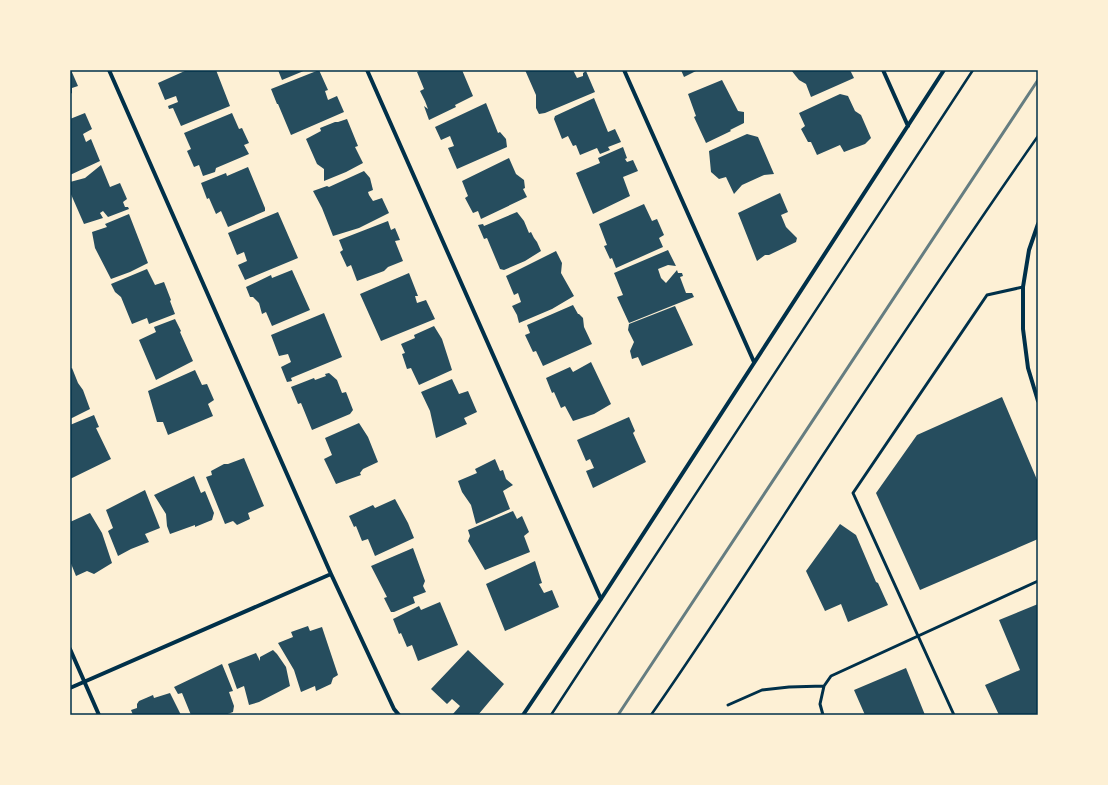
<svg xmlns="http://www.w3.org/2000/svg" width="1108" height="785" viewBox="0 0 1108 785" font-family="'Fira Sans',sans-serif">
  <rect width="100%" height="100%" fill="#fdf0d5"/>
  <path fill="#264d5e" d="M70 70H71L78 86 72 88V93L70 94Z
    M187 70H216L230 106 181 126 173 108 169 109 168 106 178 102 176 96 165 100 158 83Z
    M278 70H306L282 80Z
    M319 70 328 90 325 91 328 100 337 96 344 112 291 135 278 104H277L271 89Z
    M422 70H462L473 96 455 105 456 107 429 120 424 106 428 109 425 101 420 91 424 89 417 72Z
    M525 70H573L577 78 583 76V73L586 71 595 92 545 113 539 114 536 108V95Z
    M681 70H698L684 77Z
    M791 70H850L854 78 811 97 806 84 799 80Z
    M722 80 738 111 744 112V123L730 130 731 131 706 143 694 117 696 116 688 94Z
    M840 94 848 96 855 111 861 115 871 138 865 144 844 152 840 145 817 155 811 142H808L801 129 805 126 799 113Z
    M594 98 608 132 615 129 621 142 608 147 610 150 600 154 597 148 580 155 576 145 573 146 568 136 562 139 554 119 555 116Z
    M486 103 498 133 500 132 506 139 507 147 457 169 448 148 454 146 450 136 441 140 435 127Z
    M85 113 92 129 83 134 86 142 91 139 100 161 70 175V119Z
    M232 113 239 129 242 128 249 143 244 145 249 154 216 168 215 172 203 176 199 165 194 167 187 151 191 149 184 133Z
    M347 119 358 146 355 147 363 163 346 172 324 181V169L317 164 306 139 321 131 320 128 335 122H338Z
    M747 134 758 137 774 174 764 175 742 185 734 194 726 177 719 179 711 172 709 151Z
    M623 147 627 158 625 159 627 162 633 160 638 171 623 177 630 196 593 214 576 173 600 163 598 158Z
    M509 158 516 174 524 180 525 188 523 189 527 197 481 219 478 211 473 213 465 198 468 196 462 181Z
    M101 165 110 187 120 183 127 199 123 202 125 207H128L129 209 108 217 103 211 100 213 103 218 84 224 70 192V182L85 178Z
    M248 167 265 208V211L228 227 221 211 216 214 209 198 207 199 201 183 226 173 227 176Z
    M364 171 370 178 373 190 368 192 369 195 373 201 382 198 389 213 359 228 333 236 322 208 313 191 327 186 329 187Z
    M780 193 788 212 781 215 786 227 797 238 796 242 769 255H765L757 261 738 213Z
    M644 204 652 221 657 219 664 235 659 238 663 247 616 268 612 258 610 259 604 246 607 245 599 224Z
    M278 212 298 258 245 280 238 265 247 261 244 252 237 255 228 233Z
    M517 212 524 221 529 233 531 232 534 238 537 242 541 251 525 261 504 270 500 269 487 238 484 239 478 225 483 224 484 226Z
    M129 214 148 263 130 272 111 279 95 248 92 232 107 227 105 224Z
    M388 221 391 230 395 228 400 240 395 241 403 261 388 267 384 271 357 281 351 265 347 267 340 252 343 250 339 240Z
    M668 250 676 266 668 265 658 269 661 278 666 283 677 270 678 273H682L683 276 680 277 686 293H692L694 297 629 323 617 297 623 295 614 273Z
    M556 251 562 263 561 273 574 296 552 309 519 323 517 315 512 306 521 302 518 293 514 295 506 276Z
    M147 269 155 285 164 282 171 300 170 301 175 314 149 324 147 318 132 324 121 297 115 292 111 284Z
    M292 270 310 310 272 326 266 312 262 314 259 303 253 297H250L246 287 271 275 272 278Z
    M409 273 418 296H415L417 303 426 300 435 319 381 341 360 294Z
    M573 305 578 314H579L583 318 584 327 592 344 543 366 536 351 533 352 525 335 530 333 527 325Z
    M675 306 693 345 642 366 638 357 632 359 630 351 634 342 628 330 629 324Z
    M324 313 342 357 291 378 292 381 287 382 281 367 291 362 288 354 279 356 271 335Z
    M175 319 181 331 180 332 193 361 156 380 139 340 156 332 154 327Z
    M434 326 442 339 452 370 419 385 411 368 407 369 402 354 405 353 401 344 415 338 414 335Z
    M591 362 611 404 594 414 573 421 565 406 561 408 554 392 552 393 546 378 570 367 573 372Z
    M72 368 78 383 83 390 90 409 70 419V369Z
    M195 370 202 385 207 384 214 400 208 404 213 416 168 435 163 422H157L148 391Z
    M329 373 337 380 342 393 346 392 353 410 350 414 312 430 301 403 298 404 291 387 314 378 315 380 326 376 325 374Z
    M452 379 459 394 468 391 477 412 464 418 467 424 436 438 430 411 421 392Z
    M1002 397 1038 482V539L920 590 876 493 917 435Z
    M94 415 99 427 96 428 111 459 70 479V425Z
    M629 417 635 431 633 433 646 462 593 488 586 471 594 468 590 459 586 461 577 440Z
    M359 423 368 437 378 462 363 469 360 473 361 475 336 484 324 459 332 455 325 438Z
    M244 458 264 506 248 513 250 519 237 525 233 521 225 524 206 477 212 475 211 471 224 464H228Z
    M495 459 500 471 503 470 506 479 513 485 503 491 510 509 476 524 471 505 462 492 458 481 477 473 475 469Z
    M194 476 201 493 205 491 214 513 212 520 195 527V525L170 534 167 526 166 514 154 495Z
    M145 490 160 528 145 534 149 542 131 549 118 556 108 531 113 528 106 510Z
    M395 499 408 523 414 538 375 556 368 539 362 541 356 526 354 527 349 516 373 505 375 508Z
    M513 511 517 519 522 516 529 532 524 536 530 552 485 570 468 541 470 536 468 530Z
    M90 513 102 533 112 563 94 574 87 571 76 576 70 561V522Z
    M840 524 856 535 876 582 878 583 888 605 848 622 841 604 825 611 806 571Z
    M413 548 425 581 423 586 426 592 413 597 415 603 394 612H391L384 598 387 597 371 566Z
    M535 561 542 583 539 584 544 593 552 590 559 607 505 631 486 584Z
    M440 602 458 645 418 661 412 645 407 647 401 633 399 634 393 619 419 606 421 610Z
    M1038 604V715H999L985 685 1020 670 999 620Z
    M308 626 310 631 322 627 338 675 333 678 331 684 316 691 315 686 301 692 294 670 278 643 293 637 291 632Z
    M273 650 277 654 286 667 290 686 259 702 249 705 244 686 237 689 228 664 256 653 260 661V657Z
    M468 650 504 684 478 715H452L460 706 452 699 447 704 431 689Z
    M222 664 233 691 229 692 234 706 233 712 225 715H191L182 693 178 694 174 687Z
    M906 668 925 715H865L854 690Z
    M170 693 181 715H133L131 710 137 708V704L139 701 153 695 154 698Z"/>
  <g fill="none" stroke-linecap="round" stroke-linejoin="round">
    <path stroke="#003049" stroke-width="2.5" d="M551 715 973 70
      M651 715C710 631 765 544 821 458 892 350 964 242 1038 136"/>
    <path stroke="#003049" stroke-width="3" d="M728 705 762 690 789 687 824 686
      M823 715 820 704 824 686 831 676 1038 581
      M954 715 853 493 987 295 1023 287"/>
    <path stroke="#003049" stroke-width="4" d="M109 70 331 574 394 709 399 715
      M367 70 601 599
      M624 70 754 362
      M883 70 908 126
      M1038 224 1029 250 1023 287V329L1028 368 1038 401
      M70 649 99 715
      M70 688 331 574
      M523 715 601 599 944 70"/>
    <path stroke="#657d81" stroke-width="3" d="M618 715 1038 80"/>
  </g>
  <rect width="1108" height="785" fill="none" stroke="#fdf0d5" stroke-width="142"/>
  <rect x="71" y="71" width="966" height="643" fill="none" stroke="#003049" stroke-width="1.5"/>
</svg>
